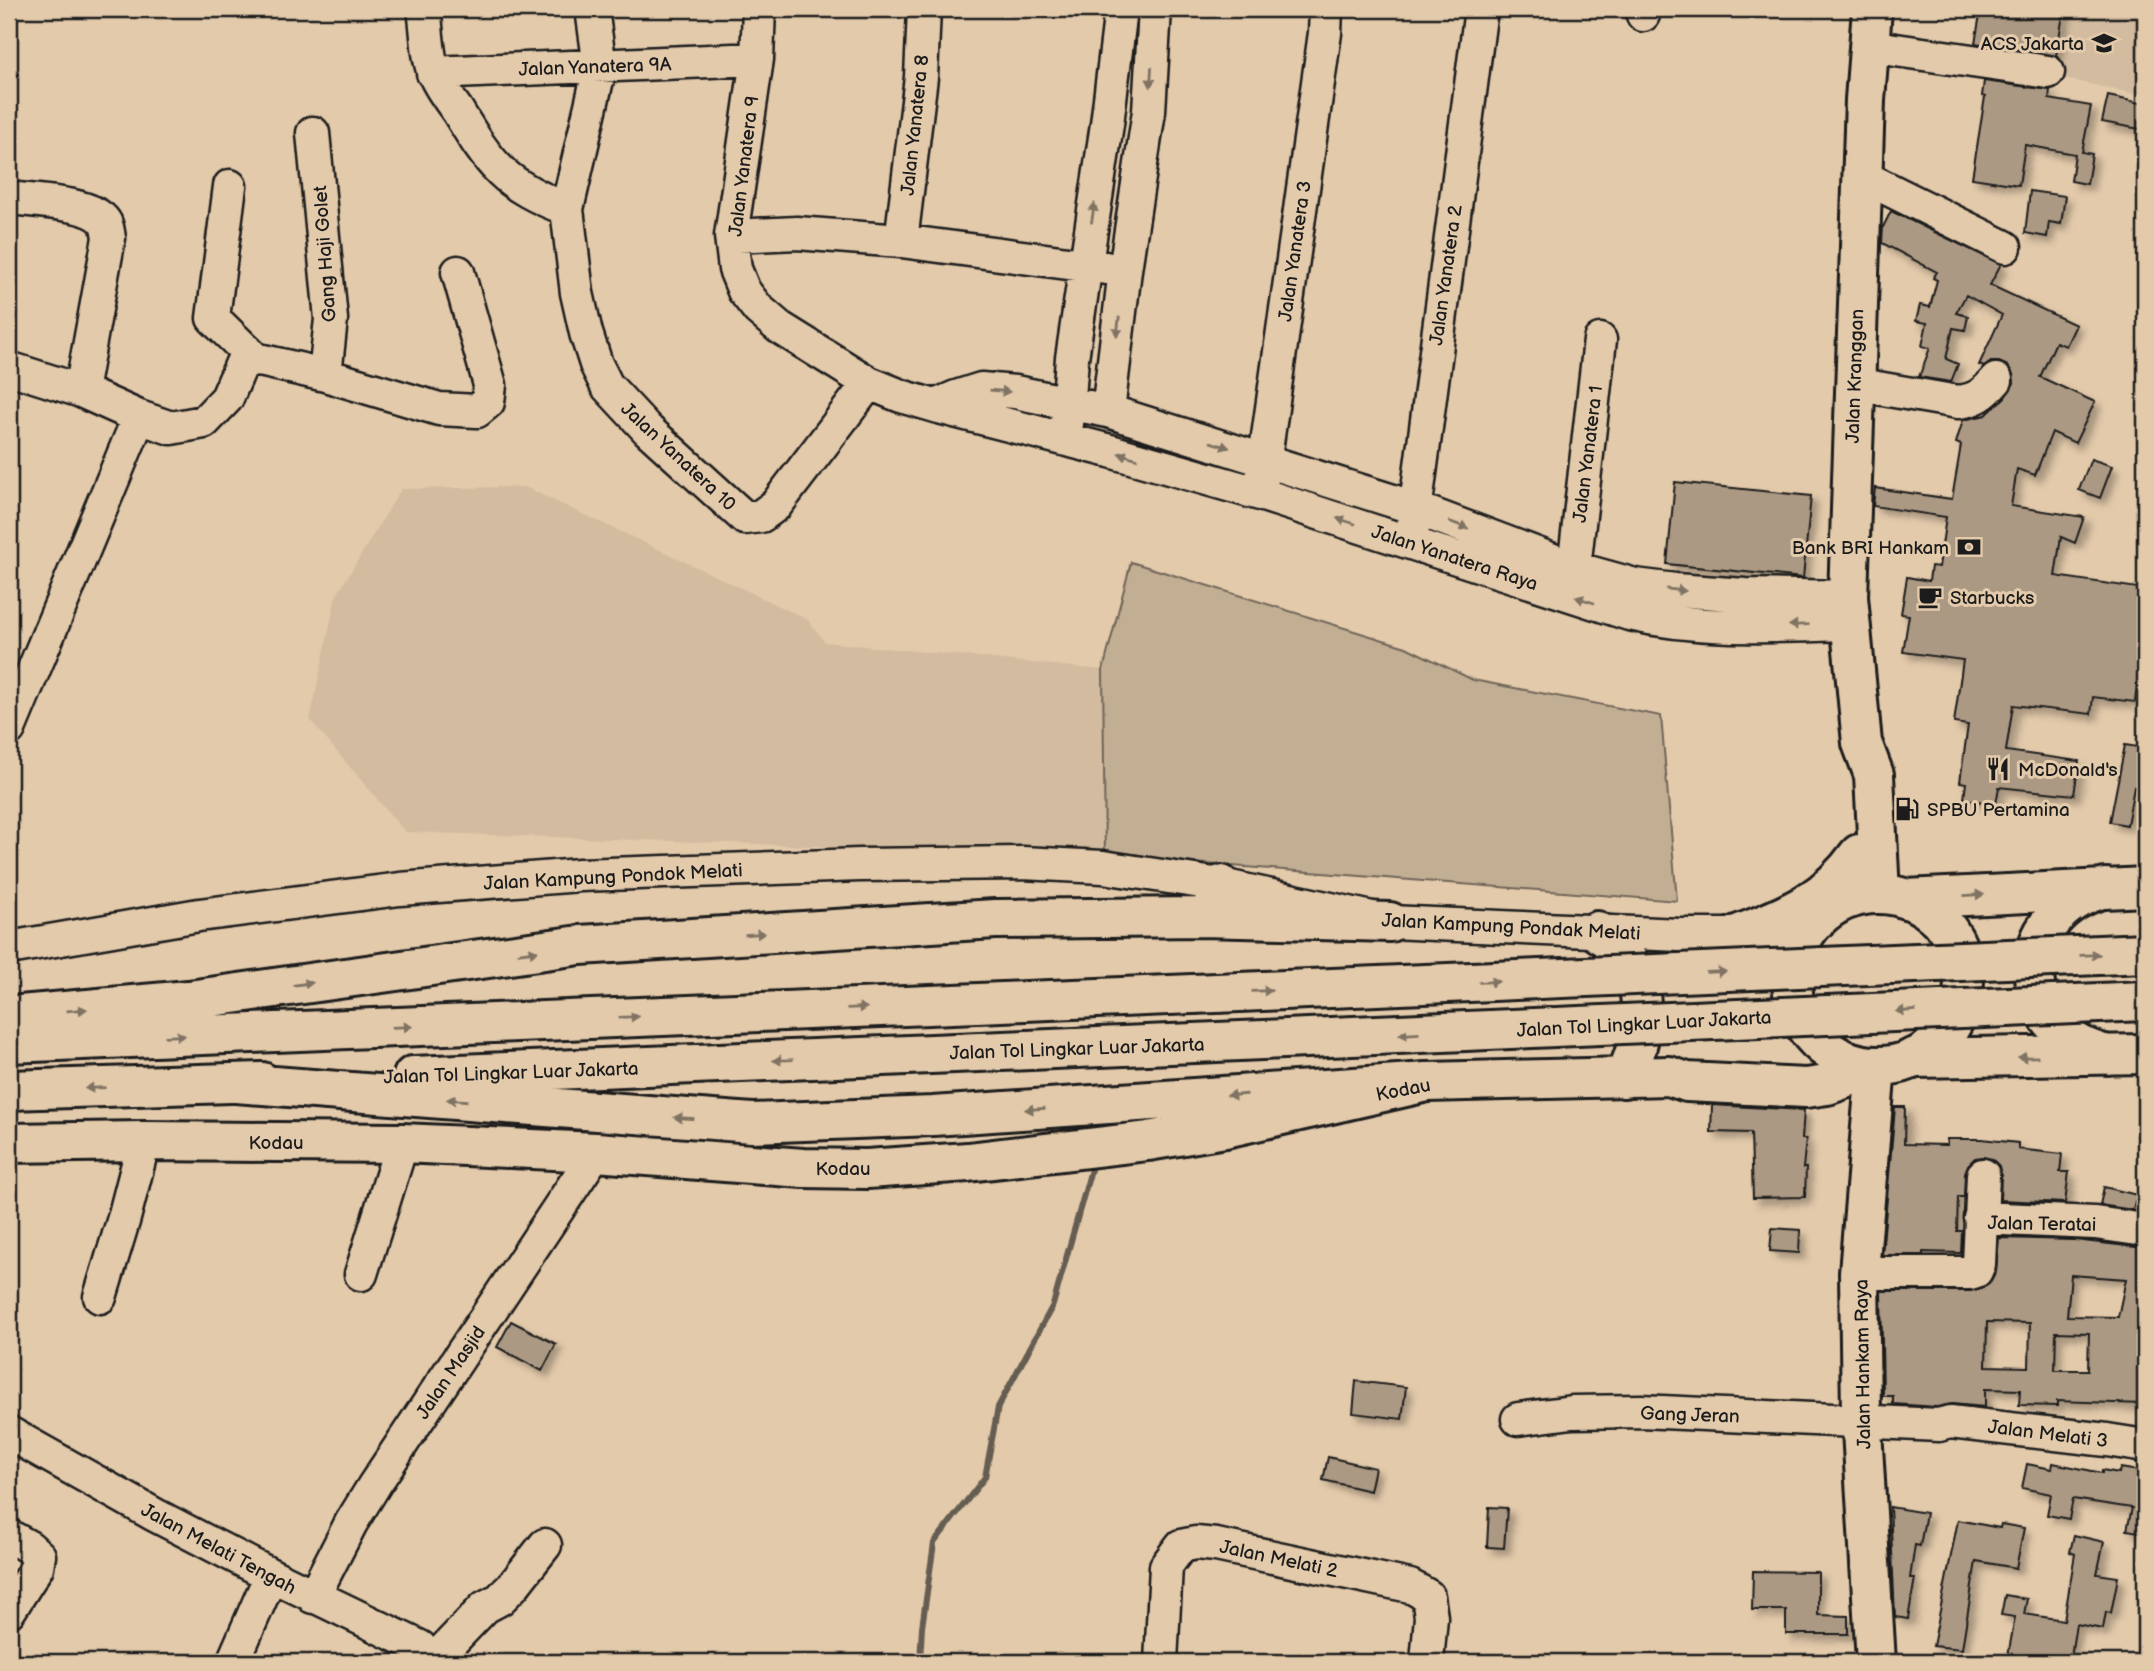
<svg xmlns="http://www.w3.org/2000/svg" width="2154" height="1671" viewBox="0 0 2154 1671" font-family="'Balsamiq Sans',sans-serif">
  <defs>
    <filter id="shadow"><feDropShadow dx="6" dy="6" stdDeviation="3.5" flood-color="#0004"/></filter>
  </defs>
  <rect width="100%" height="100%" fill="#e3caab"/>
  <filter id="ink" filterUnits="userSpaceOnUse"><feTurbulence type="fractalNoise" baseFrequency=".0143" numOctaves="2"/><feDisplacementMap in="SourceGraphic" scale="14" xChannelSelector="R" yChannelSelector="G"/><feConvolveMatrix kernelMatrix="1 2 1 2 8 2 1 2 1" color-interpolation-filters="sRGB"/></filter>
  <g filter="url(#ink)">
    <path fill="#d2bb9f" d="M2068 9H2145V96L2056 77Z
      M525 487 807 619 825 642 1103 670 1105 856 405 832 310 720 336 596 401 489Z"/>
    <path fill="#c2ae93" stroke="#6f6558" stroke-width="2" d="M1131 562 1406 647 1473 680 1661 716 1677 901 1105 856 1103 670Z"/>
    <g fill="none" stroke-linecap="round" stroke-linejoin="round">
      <path stroke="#655d51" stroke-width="6" d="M920 1662 922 1627 934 1543 985 1477 998 1407 1053 1305 1092 1166"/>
    </g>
    <path fill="#ac9983" stroke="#1c1c1c" stroke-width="2" fill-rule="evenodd" filter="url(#shadow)" d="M1981 9H2064L2056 56 1975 43Z
      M1984 81 2050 90 2049 99 2091 106 2082 152 2092 154 2087 184 2071 181 2075 154 2025 145 2019 185 1972 178 1985 97 1982 96Z
      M2108 96 2145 104V130L2102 122Z
      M2030 191 2065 196 2061 224 2049 222 2047 237 2025 233Z
      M1891 211 2001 264 1990 285 2076 325 2066 346 2056 342 2040 377 2095 402 2075 443 2052 432 2035 475 2017 469 2011 506 2084 517 2075 543 2061 537 2055 576 2145 589V677H2138L2135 702 2093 697 2091 714 2013 705 2006 751 2079 761 2074 795 1999 787 1996 804 1964 799 1966 783 1960 782 1968 725 1954 723 1963 660 1903 652 1909 615 1901 614 1907 577 1929 581 1931 566 1939 567 1946 517 1873 506 1875 488 1952 499 1961 445 1956 443 1963 420 1986 415 2005 397 2014 383 2013 374 2008 366 1999 362H1991L1984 367 1979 365 2002 315 1966 295 1956 313 1968 316 1965 330 1953 328 1946 359 1958 364 1951 382 1919 377 1930 348 1922 346 1927 323 1916 321 1920 305 1930 307 1937 280 1933 278 1937 272 1882 243 1883 227Z
      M2091 459 2112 466 2100 498 2079 490Z
      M1675 482 1811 496 1803 578 1667 564Z
      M2125 745 2145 748 2142 789 2134 787 2127 825 2110 822Z
      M1712 1105 1804 1110 1802 1139H1806L1803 1168H1806L1805 1197 1753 1198 1751 1133 1711 1132Z
      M1895 1107H1905L1904 1144 1947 1145V1139H1981L2018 1143V1149L2062 1154 2060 1172H2069L2065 1203 2000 1200 2001 1176 1999 1166 1992 1159 1983 1157 1975 1158 1968 1165 1965 1173 1964 1197H1958L1957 1231H1962L1961 1253 1923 1252V1255H1882Z
      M2104 1187 2137 1195 2133 1210 2100 1205Z
      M1772 1228 1800 1230 1799 1253 1770 1251Z
      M1999 1238 2074 1240 2145 1248 2143 1404 2057 1401V1406L2019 1405 2020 1390 1985 1389V1407L1952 1404 1937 1407 1893 1404V1396H1883L1881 1291H1970L1982 1288 1989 1284 1996 1271ZM2071 1275 2126 1279 2118 1317 2067 1316ZM1987 1322 2030 1323 2029 1367 1986 1366ZM2056 1332 2089 1333 2088 1370H2055Z
      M511 1321 556 1344 542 1371 497 1347Z
      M1356 1381 1406 1387 1402 1419 1353 1413Z
      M1328 1457 1375 1468 1370 1491 1323 1480Z
      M2053 1463 2102 1473V1470L2119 1473 2120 1468 2145 1472V1533L2127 1530 2132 1508 2073 1499 2069 1519 2047 1515 2051 1494 2022 1488 2027 1464 2052 1469Z
      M1489 1507 1507 1508 1504 1548 1487 1547Z
      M1890 1507 1926 1513 1920 1546 1915 1545 1910 1578H1915L1908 1619 1895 1617Z
      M1958 1520 2000 1528 2001 1524 2024 1528 2016 1568 1976 1561 1962 1649 1933 1646Z
      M2074 1535 2104 1542 2097 1574 2118 1577 2111 1613 2106 1612 2103 1629 2076 1624 2070 1662H2007L2015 1617 2001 1615 2005 1595 2027 1599 2024 1614 2064 1620 2075 1554 2070 1552Z
      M1753 1571 1818 1572V1615L1848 1616V1634H1786V1610H1752Z"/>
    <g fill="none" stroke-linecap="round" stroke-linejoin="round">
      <g stroke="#1c1c1c" stroke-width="37">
        <path id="minor" d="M424 9C427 27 427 56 434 73 439 86 449 99 457 110 491 166 504 185 567 209
          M592 9 600 67 567 209 577 293 586 333 596 364 607 386 648 430 745 518 761 516 776 505 869 383
          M759 9 757 59 731 236 735 269 744 291 758 309 779 327 869 383 901 396 935 406 1110 451 1260 494 1629 614C1702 631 1776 626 1850 624
          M1643 9V15
          M1868 46 2048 72
          M433 73 757 59
          M313 133 331 319 325 375
          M1862 176 2005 247
          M230 186 213 318 255 359
          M9 198C31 201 92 202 105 222 108 226 108 234 109 238L81 391
          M731 236 797 233 901 241 1106 268
          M901 241 921 77 924 9
          M9 368 81 391 139 417 171 428 204 422 227 398 242 363 255 359 325 375 439 409 477 411 488 402 490 385 458 272
          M1854 384 1958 402C1976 400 1984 394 1996 380
          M935 406 956 397 981 389 1015 392 1108 411 1415 508 1574 568 1635 585 1675 590 1745 595 1848 597
          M1108 411 1125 270 1149 111 1155 9
          M1067 424 1072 358 1107 124 1121 9
          M1262 479 1325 33 1326 9
          M1413 527 1481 9
          M1574 568 1600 340
          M9 729 139 417
          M9 948 199 915 400 889 580 875 860 865 1022 863 1103 867 1221 885 1390 922 1680 935H1804
          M1980 1218 2095 1223 2145 1230
          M1859 1273H1970L1976 1271 1979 1264 1983 1175
          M361 1274 402 1143
          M100 1297 124 1218 144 1141
          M1518 1419 1572 1412 1641 1411 1939 1425 1950 1422 2107 1440 2145 1446
          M9 1433 155 1515 271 1575 420 1647 425 1662
          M9 1536 29 1547 39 1556 37 1567 9 1611
          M313 1597 351 1523 375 1484 596 1152
          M425 1660H434L485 1607 500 1599 513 1586 545 1545
          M233 1662 271 1575
          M1161 1662 1166 1566 1181 1546 1196 1543 1216 1545 1410 1586 1428 1596 1431 1617 1427 1662"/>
      </g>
      <g stroke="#1c1c1c" stroke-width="44">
        <path id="major" d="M1872 9 1865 100 1848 597 1862 743 1874 775 1880 894
          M1792 980a86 86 0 1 1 172 0a86 86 0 1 1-172 0Z
          M1597 931C1605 937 1616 944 1622 952 1650 990 1645 1039 1624 1078
          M1735 936C1788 915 1825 902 1859 854
          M1876 1066 1859 1273 1861 1414 1876 1662
          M9 1143 144 1141 402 1143 596 1152 803 1168 867 1169 968 1162 1148 1141 1225 1128 1427 1082 1669 1076 1687 1082 1806 1088 1827 1085 1844 1079 1860 1064"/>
      </g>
      <g stroke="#1c1c1c" stroke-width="44">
        <path id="highway" d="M2106 888C2009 911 2010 1033 2108 1055
          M1906 899 2145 887
          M1202 917 1390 922
          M9 1016 189 1000 580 945 995 919 1202 917 1211 910 1221 885
          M9 1043 1193 994
          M1913 1058 2145 1054
          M413 1076 1194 1043
          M236 1083 752 1123 933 1116 1427 1082
          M9 1090 262 1082"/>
      </g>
      <use href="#minor" stroke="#e3caab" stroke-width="32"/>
      <use href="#major" stroke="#e3caab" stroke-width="38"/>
      <use href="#highway" stroke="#e3caab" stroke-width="38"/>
      <g stroke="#1c1c1c" stroke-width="44" stroke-linecap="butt">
        <path id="highway-bridge" d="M1193 994 2145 953
          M1194 1043 2145 1001"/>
      </g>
      <use href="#highway-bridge" stroke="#e3caab" stroke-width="38"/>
    </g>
    <defs><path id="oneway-solid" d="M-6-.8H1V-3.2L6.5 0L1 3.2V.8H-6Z" transform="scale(1.75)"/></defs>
    <g fill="#807364">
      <use href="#oneway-solid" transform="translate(1151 77) rotate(93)"/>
      <use href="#oneway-solid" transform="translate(1093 213) rotate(-81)"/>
      <use href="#oneway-solid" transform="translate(1118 327) rotate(97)"/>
      <use href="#oneway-solid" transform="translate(1000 391) rotate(5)"/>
      <use href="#oneway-solid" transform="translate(1220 445) rotate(17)"/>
      <use href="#oneway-solid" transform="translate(1128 456) rotate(-164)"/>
      <use href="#oneway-solid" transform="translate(1346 521) rotate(-162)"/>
      <use href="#oneway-solid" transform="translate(1459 525) rotate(21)"/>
      <use href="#oneway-solid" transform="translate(1676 590) rotate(6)"/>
      <use href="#oneway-solid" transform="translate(1585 600) rotate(-162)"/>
      <use href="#oneway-solid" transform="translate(1799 625) rotate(178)"/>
      <use href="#oneway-solid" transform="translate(1974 895) rotate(-3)"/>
      <use href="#oneway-solid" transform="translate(755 934) rotate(-4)"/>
      <use href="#oneway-solid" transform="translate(528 952) rotate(-8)"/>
      <use href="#oneway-solid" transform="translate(2090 955) rotate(-2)"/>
      <use href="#oneway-solid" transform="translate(1716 972) rotate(-2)"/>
      <use href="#oneway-solid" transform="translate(1489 982) rotate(-2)"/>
      <use href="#oneway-solid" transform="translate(303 984) rotate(-8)"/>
      <use href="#oneway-solid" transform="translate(1262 991) rotate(-2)"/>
      <use href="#oneway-solid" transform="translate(857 1008) rotate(-2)"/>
      <use href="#oneway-solid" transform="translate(77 1010) rotate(-5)"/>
      <use href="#oneway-solid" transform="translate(1906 1011) rotate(177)"/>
      <use href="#oneway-solid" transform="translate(629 1017) rotate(-2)"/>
      <use href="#oneway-solid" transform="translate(402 1027) rotate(-2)"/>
      <use href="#oneway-solid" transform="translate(1409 1034) rotate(177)"/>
      <use href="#oneway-solid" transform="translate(175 1036) rotate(-2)"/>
      <use href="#oneway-solid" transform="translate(2028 1057) rotate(179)"/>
      <use href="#oneway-solid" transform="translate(783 1060) rotate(178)"/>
      <use href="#oneway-solid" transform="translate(95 1088) rotate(178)"/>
      <use href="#oneway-solid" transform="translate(1237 1095) rotate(176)"/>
      <use href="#oneway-solid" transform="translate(457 1100) rotate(-176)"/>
      <use href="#oneway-solid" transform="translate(1035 1109) rotate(176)"/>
      <use href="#oneway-solid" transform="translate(684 1118) rotate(-176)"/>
    </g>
  </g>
  <defs>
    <g id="school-bare" transform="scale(1.89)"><path d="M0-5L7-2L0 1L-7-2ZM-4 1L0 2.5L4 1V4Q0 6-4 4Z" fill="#1c1c1c" stroke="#e3caab" stroke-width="2.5" paint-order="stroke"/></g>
    <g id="bank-bare" transform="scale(1.89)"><path d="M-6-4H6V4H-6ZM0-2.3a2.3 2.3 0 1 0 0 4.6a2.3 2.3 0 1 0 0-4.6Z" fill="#1c1c1c" stroke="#e3caab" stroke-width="2.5" paint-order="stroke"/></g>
    <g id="cafe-bare" transform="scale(1.89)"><path d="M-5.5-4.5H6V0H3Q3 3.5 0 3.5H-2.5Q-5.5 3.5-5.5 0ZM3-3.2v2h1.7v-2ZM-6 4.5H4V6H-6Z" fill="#1c1c1c" stroke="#e3caab" stroke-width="2.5" paint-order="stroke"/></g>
    <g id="restaurant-bare" transform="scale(1.89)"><path d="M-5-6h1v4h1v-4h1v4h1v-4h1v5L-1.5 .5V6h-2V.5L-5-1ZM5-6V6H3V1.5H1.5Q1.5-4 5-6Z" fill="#1c1c1c" stroke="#e3caab" stroke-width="2.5" paint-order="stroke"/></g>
    <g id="fuel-bare" transform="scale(1.89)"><path d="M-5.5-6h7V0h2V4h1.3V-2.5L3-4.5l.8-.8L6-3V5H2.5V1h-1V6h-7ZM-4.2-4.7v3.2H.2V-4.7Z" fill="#1c1c1c" stroke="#e3caab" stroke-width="2.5" paint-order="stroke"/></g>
  </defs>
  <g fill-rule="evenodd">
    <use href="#school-bare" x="2104" y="43"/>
    <use href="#bank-bare" x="1969" y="547"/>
    <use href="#cafe-bare" x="1930" y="597"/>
    <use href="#restaurant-bare" x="1998" y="769"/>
    <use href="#fuel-bare" x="1907" y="809"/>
  </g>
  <g text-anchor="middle" stroke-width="6" stroke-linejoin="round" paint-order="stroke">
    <g font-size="19" fill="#1c1c1c" stroke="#e3caab" text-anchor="start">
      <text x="2084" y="50" text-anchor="end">ACS Jakarta</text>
      <text x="1949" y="554" text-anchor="end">Bank BRI Hankam</text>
      <text x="1950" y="604">Starbucks</text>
      <text x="2018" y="776">McDonald's</text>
      <text x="1927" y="816">SPBU Pertamina</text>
    </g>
    <g font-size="19" fill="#1c1c1c" stroke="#e3caab">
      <text transform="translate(595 66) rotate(-2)" y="7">Jalan Yanatera 9A</text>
      <text transform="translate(914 125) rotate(-84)" y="7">Jalan Yanatera 8</text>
      <text transform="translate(743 166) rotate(-83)" y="7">Jalan Yanatera 9</text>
      <text transform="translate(1294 251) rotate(-82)" y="7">Jalan Yanatera 3</text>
      <text transform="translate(324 254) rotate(-94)" y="7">Gang Haji Golet</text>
      <text transform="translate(1445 275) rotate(-82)" y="7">Jalan Yanatera 2</text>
      <text transform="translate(1854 376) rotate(-88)" y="7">Jalan Kranggan</text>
      <text transform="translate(1587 454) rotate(-83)" y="7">Jalan Yanatera 1</text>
      <text transform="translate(679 456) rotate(43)" y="7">Jalan Yanatera 10</text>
      <text transform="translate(1455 557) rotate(18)" y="7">Jalan Yanatera Raya</text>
      <text transform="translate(613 876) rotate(-3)" y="7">Jalan Kampung Pondok Melati</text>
      <text transform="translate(1511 926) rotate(3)" y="7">Jalan Kampung Pondak Melati</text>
      <text transform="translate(1644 1023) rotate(-3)" y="7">Jalan Tol Lingkar Luar Jakarta</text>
      <text transform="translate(1077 1048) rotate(-2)" y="7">Jalan Tol Lingkar Luar Jakarta</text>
      <text transform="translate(511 1072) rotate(-2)" y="7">Jalan Tol Lingkar Luar Jakarta</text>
      <text transform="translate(1403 1089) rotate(-11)" y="7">Kodau</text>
      <text x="276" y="1149">Kodau</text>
      <text x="843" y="1175">Kodau</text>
      <text transform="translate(2042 1223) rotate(1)" y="7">Jalan Teratai</text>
      <text transform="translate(1862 1364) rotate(-91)" y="7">Jalan Hankam Raya</text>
      <text transform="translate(450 1372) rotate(-56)" y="7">Jalan Masjid</text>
      <text transform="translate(1690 1414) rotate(2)" y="7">Gang Jeran</text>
      <text transform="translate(2048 1433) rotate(7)" y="7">Jalan Melati 3</text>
      <text transform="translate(219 1548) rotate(28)" y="7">Jalan Melati Tengah</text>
      <text transform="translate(1279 1558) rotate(12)" y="7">Jalan Melati 2</text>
    </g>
  </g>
  <rect width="2154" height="1671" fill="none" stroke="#e3caab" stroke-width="35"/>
  <rect x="18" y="18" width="2119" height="1636" fill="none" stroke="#1c1c1c" stroke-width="2.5" filter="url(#ink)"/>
</svg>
